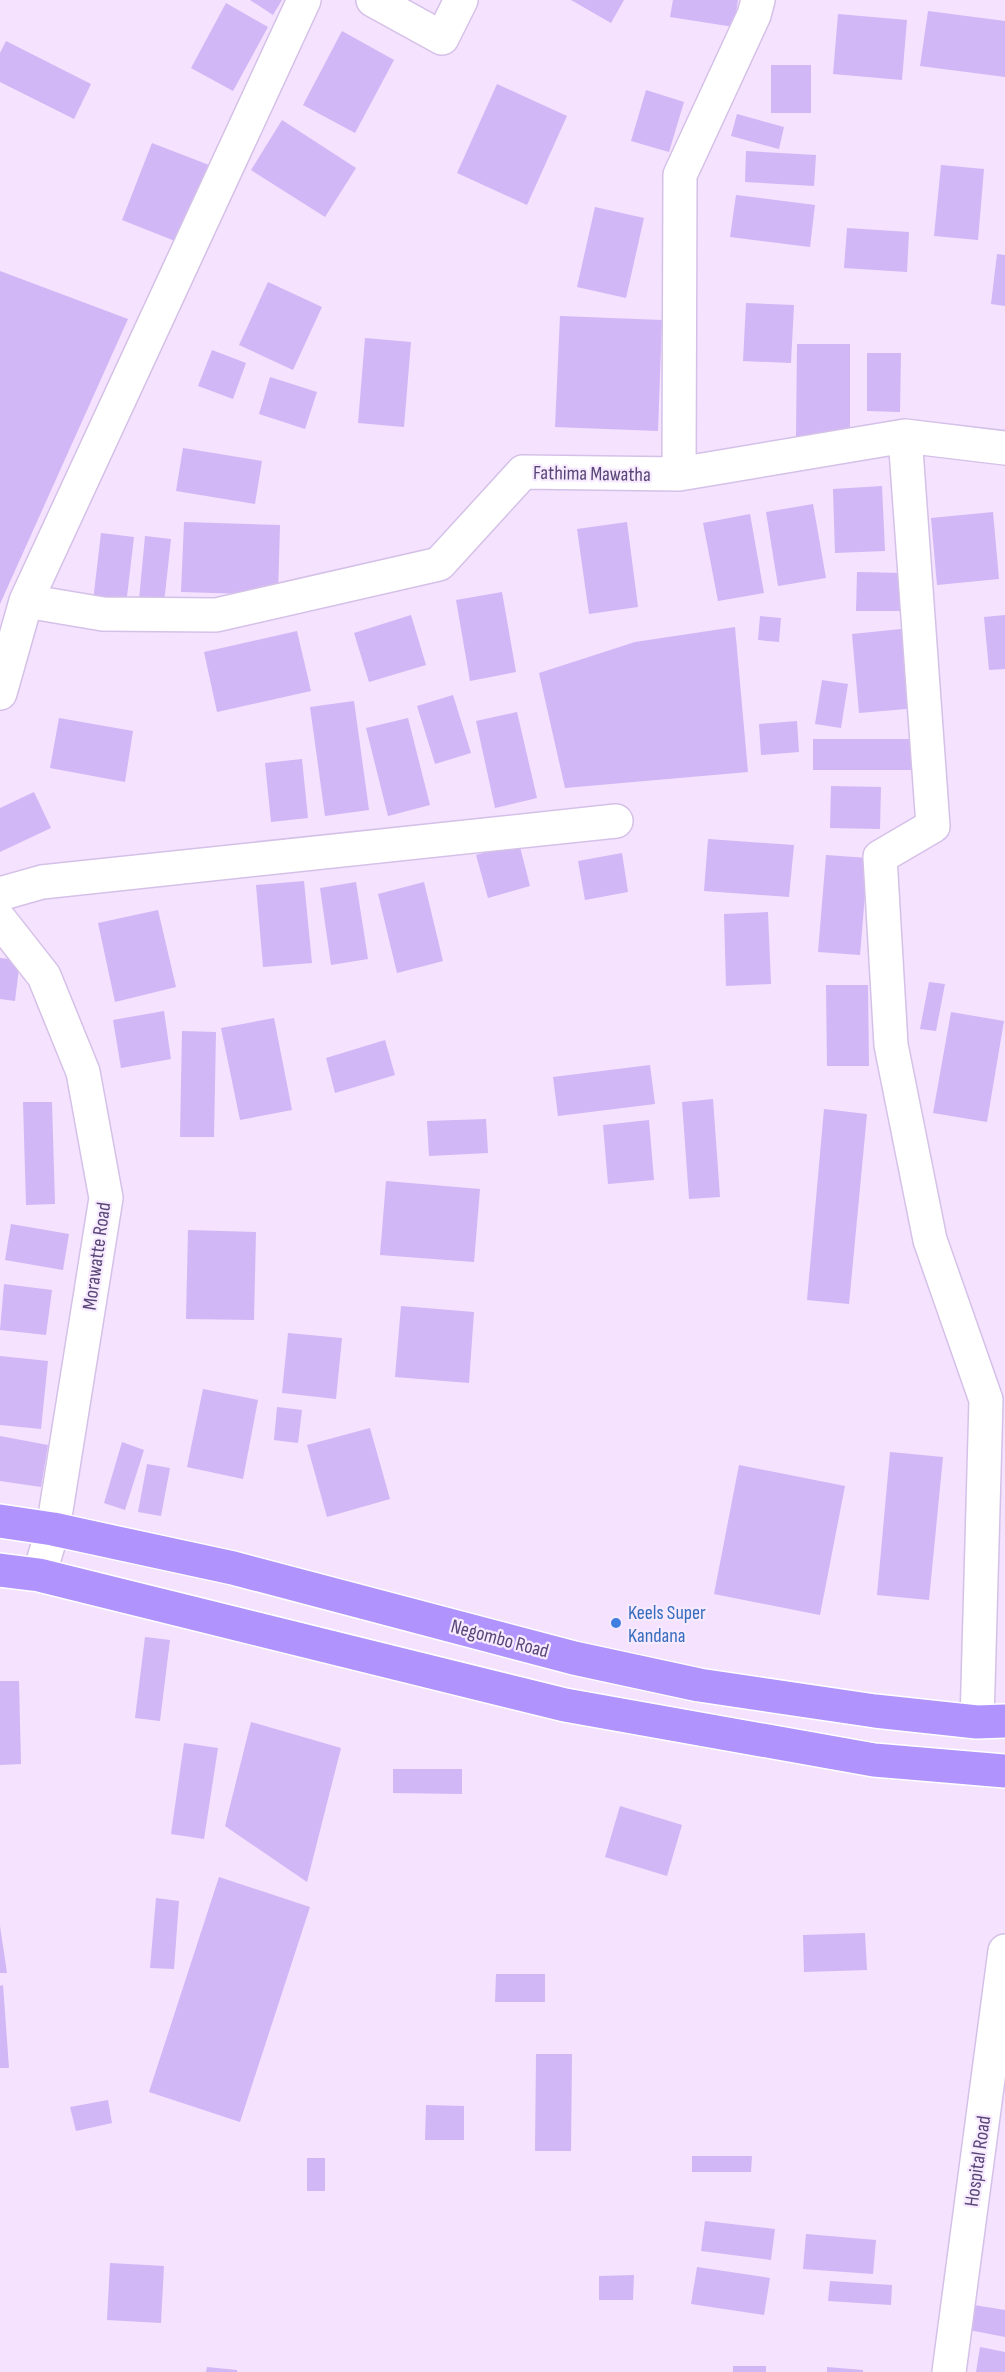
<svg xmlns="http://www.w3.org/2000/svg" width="1005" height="2372" viewBox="0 0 1005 2372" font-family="'Sofia Sans Condensed',sans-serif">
  <rect width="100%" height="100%" fill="#f4e2fe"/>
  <path fill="#d1b7f6" d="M250 0H282L273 15Z
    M571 0H624L611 23Z
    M673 0H738L734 27 670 17Z
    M226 3 268 27 233 91 191 68Z
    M928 11 1005 21V77L920 66Z
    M838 14 907 20 902 80 833 74Z
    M342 31 394 60 355 133 303 105Z
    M6 41 91 84 74 119 0 82V53Z
    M771 65H811V113H771Z
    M497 84 567 116 527 205 457 173Z
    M646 90 684 102 669 152 631 141Z
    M737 114 784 127 779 149 731 136Z
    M282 120 356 168 325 217 251 170Z
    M152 143 209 165 180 243 122 220Z
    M746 151 816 155 814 186 745 182Z
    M941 165 984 169 978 240 934 236Z
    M736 195 815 205 810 247 730 237Z
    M595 207 644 218 626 298 577 287Z
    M847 228 909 232 907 272 844 268Z
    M997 254 1005 255V306L991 304Z
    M0 271 128 319 0 604Z
    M268 282 322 307 293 370 239 345Z
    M746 303 794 305 791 363 743 361Z
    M560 316 662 320 658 431 555 427Z
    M365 338 411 342 404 427 358 423Z
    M797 344H850V436H796Z
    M212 350 246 363 233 399 198 386Z
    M867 353H901L900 412 867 411Z
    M270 377 317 392 305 429 259 414Z
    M183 448 262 461 255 504 176 491Z
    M882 486 885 551 835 553 833 489Z
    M813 504 826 578 778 586 766 512Z
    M993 512 999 579 937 585 931 518Z
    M750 514 764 593 718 601 703 523Z
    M184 522 280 525 278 595 181 592Z
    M627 522 638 607 589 614 577 529Z
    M101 533 134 537 126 605 93 601Z
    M145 536 171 539 164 603 139 600Z
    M857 572 904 573 903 611H856Z
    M502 592 516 672 470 681 456 600Z
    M411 615 426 665 369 682 354 633Z
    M1005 615V669L989 670 984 617Z
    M760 616 781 618 779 642 758 640Z
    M735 627 748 772 565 788 539 673 635 642Z
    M911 628 918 708 859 713 852 634Z
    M297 631 311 691 217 712 204 652Z
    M822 680 848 684 841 728 815 724Z
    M453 695 471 753 435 764 417 706Z
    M354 701 369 810 325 816 310 707Z
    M517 712 537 798 495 808 476 721Z
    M59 718 133 731 125 782 50 768Z
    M408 718 430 805 388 816 366 728Z
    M797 721 799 752 761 755 759 724Z
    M813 739H915V770H813Z
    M302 759 308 818 271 822 265 763Z
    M831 786 881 787 880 829 830 828Z
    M34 792 51 828 0 852V808Z
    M708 839 794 845 789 897 704 891Z
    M519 843 530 886 488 898 476 855Z
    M622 853 628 892 585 900 578 861Z
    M826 855 868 858 860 955 818 952Z
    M304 881 312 963 263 967 256 885Z
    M356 882 368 959 331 965 320 888Z
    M424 882 443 961 397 973 378 894Z
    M158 910 176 987 115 1002 98 923Z
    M768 912 771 984 726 986 724 914Z
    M0 958 20 960 15 1001 0 999Z
    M929 982 945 984 936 1031 920 1029Z
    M826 985H868L869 1066H827Z
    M164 1011 171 1059 121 1068 113 1020Z
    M951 1012 1004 1021 987 1122 933 1113Z
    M274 1018 292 1110 240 1120 221 1028Z
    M182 1031 216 1032 214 1137H180Z
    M385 1040 395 1075 335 1093 326 1058Z
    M650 1065 655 1104 558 1116 553 1077Z
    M713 1099 720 1197 689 1199 682 1102Z
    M23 1102H52L55 1204 26 1205Z
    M824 1109 867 1114 849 1304 807 1300Z
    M486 1119 488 1153 429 1156 427 1121Z
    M649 1120 654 1180 608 1184 603 1125Z
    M386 1181 480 1189 474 1262 380 1255Z
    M11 1224 69 1234 63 1270 5 1260Z
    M188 1230 256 1232 254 1320 186 1319Z
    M4 1284 52 1290 46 1335 0 1330Z
    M401 1306 474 1312 469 1383 395 1377Z
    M288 1333 342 1338 336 1399 282 1393Z
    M0 1356 48 1361 41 1429 0 1425Z
    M203 1389 258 1400 243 1479 187 1467Z
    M277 1407 302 1410 298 1443 274 1440Z
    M370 1428 390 1499 327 1517 307 1445Z
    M0 1436 48 1445 41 1487 0 1481Z
    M122 1442 144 1450 125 1510 104 1503Z
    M890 1452 943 1457 929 1600 877 1595Z
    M147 1464 170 1468 161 1516 138 1512Z
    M739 1465 845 1486 820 1615 714 1594Z
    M145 1637 170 1640 160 1721 135 1718Z
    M0 1681H19L21 1764 0 1765Z
    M251 1722 341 1748 307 1882 225 1826Z
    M184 1743 218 1748 204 1839 171 1834Z
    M393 1769H462V1794L393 1793Z
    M620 1806 682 1825 667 1876 605 1857Z
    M219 1877 310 1907 240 2122 149 2092Z
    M156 1898 179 1901 174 1969 150 1968Z
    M0 1926 7 1973H0Z
    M865 1933 867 1970 804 1972 803 1935Z
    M496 1974H545V2002H495Z
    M3 1985 9 2068H0V1986Z
    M536 2054H572L571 2151H535Z
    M108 2100 112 2123 76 2131 70 2107Z
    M426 2105 464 2106V2140H425Z
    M692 2156H752L751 2172H692Z
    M307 2158H325V2191H307Z
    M705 2221 775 2229 771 2260 701 2251Z
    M806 2234 876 2240 873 2274 803 2269Z
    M110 2263 164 2266 161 2323 107 2320Z
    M697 2267 770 2278 764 2315 691 2304Z
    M634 2275 633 2300H599V2276Z
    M830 2281 892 2285 891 2305 828 2301Z
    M974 2305 1005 2310V2337L969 2330Z
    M980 2347 1005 2352V2372H976Z
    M733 2366H766V2372H733Z
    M207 2367 237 2370V2372H206Z
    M827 2367 863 2370V2372H827Z"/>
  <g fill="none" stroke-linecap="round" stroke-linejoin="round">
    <g stroke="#d5c1e8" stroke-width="36">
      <path id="minor" d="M373 0 442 38 461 0
        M905 436 933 826 880 857 891 1045 930 1240 986 1400 977 1722
        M679 474 905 436 1005 448
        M26 601 103 614 216 615 439 564 523 472 679 474 680 175 754 15 758 0
        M0 693 26 601 304 0
        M0 894 42 882 616 821
        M0 920 44 976 83 1072 106 1198 53 1529 39 1575
        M949 2372 1005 1951"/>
    </g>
    <g stroke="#fff" stroke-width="36">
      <path id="highway" d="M0 1521 53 1529 233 1568 574 1658 699 1685 875 1711 977 1722 1005 1721
        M0 1570 39 1575 565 1705 874 1760 1005 1771"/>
    </g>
    <use href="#minor" stroke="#fff" stroke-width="33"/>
    <use href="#highway" stroke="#b193fe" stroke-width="33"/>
  </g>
  <circle fill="#3f7fe0" stroke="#f7eaff" stroke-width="2" cx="616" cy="1623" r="6"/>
  <g text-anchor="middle" stroke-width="4.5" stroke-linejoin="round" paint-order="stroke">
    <g font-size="20" fill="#594678" stroke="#f7eaff">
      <text transform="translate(592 473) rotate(1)" y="7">Fathima Mawatha</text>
      <text transform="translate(96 1256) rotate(-82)" y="7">Morawatte Road</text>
      <text transform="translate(500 1638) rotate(15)" y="7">Negombo Road</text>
      <text transform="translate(977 2161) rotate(-82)" y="7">Hospital Road</text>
    </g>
    <g font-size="20" fill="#366cbe" stroke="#f7eaff" text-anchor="start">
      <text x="628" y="1619">Keels Super<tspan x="628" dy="23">Kandana</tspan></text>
    </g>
  </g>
</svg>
